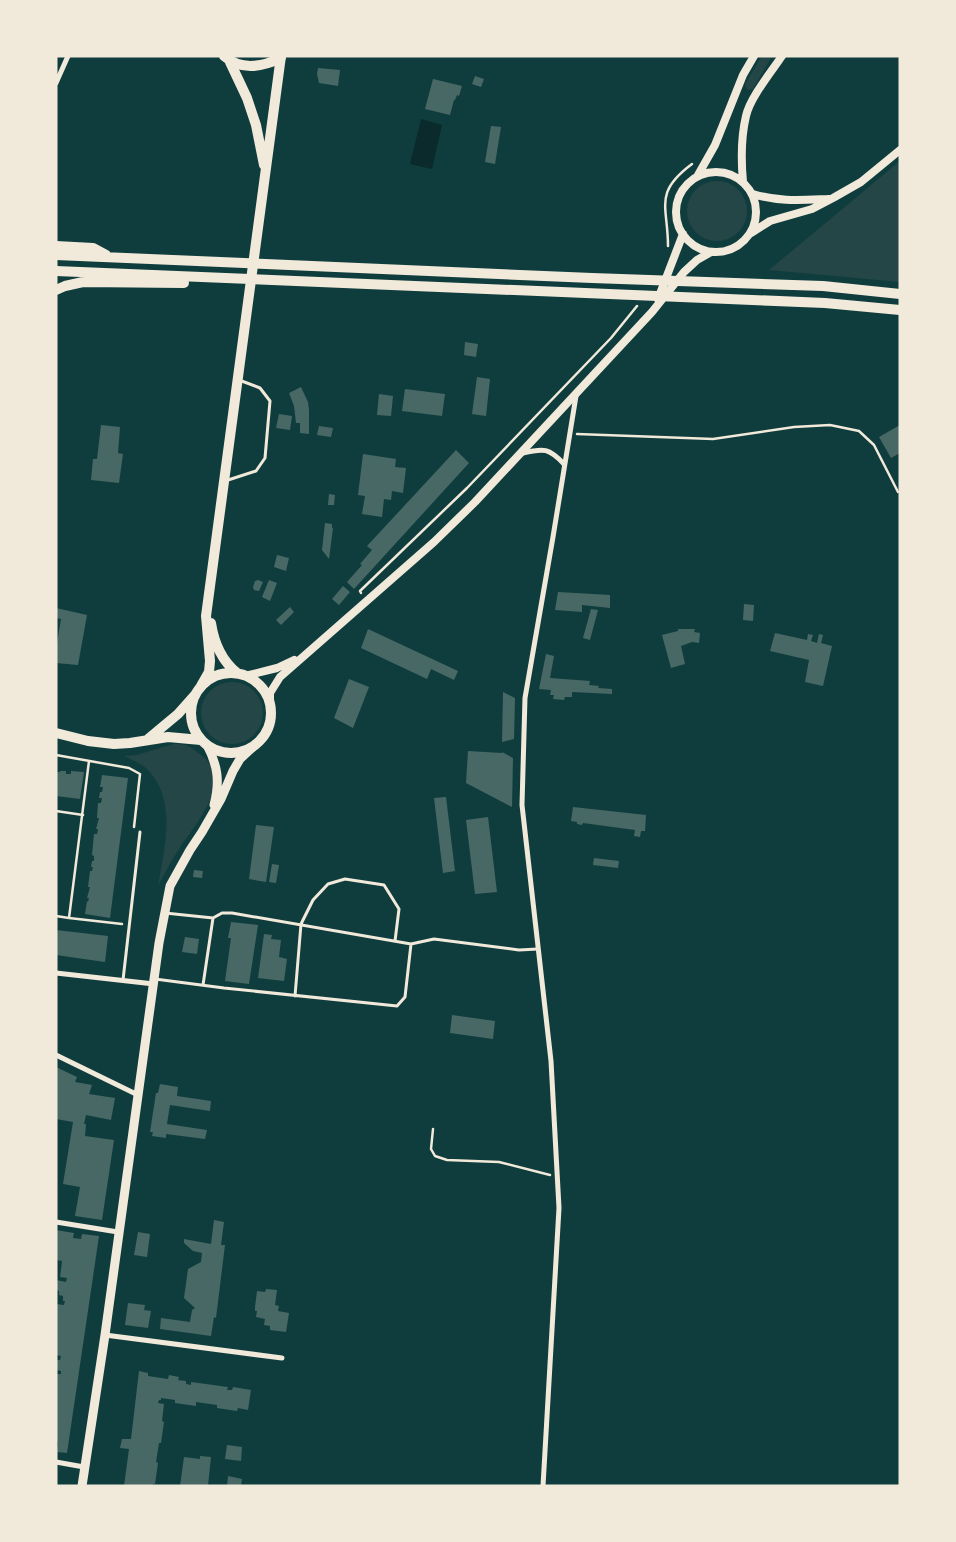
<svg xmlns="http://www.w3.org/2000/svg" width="956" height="1542" viewBox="0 0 956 1542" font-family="'Golos Text',sans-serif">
  <rect width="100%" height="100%" fill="#0f3d3e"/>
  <path fill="#244646" d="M762 56H772L753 89 749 90 746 88 745 84Z
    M900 161V282L769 270Z
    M687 211a30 30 0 1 1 60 0a30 30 0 1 1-60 0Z
    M201 713a31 31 0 1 1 62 0a31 31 0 1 1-62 0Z
    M173 744C188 744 189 746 201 755 235 780 197 822 181 846 172 859 165 873 158 886 164 850 177 804 150 772 143 764 133 760 124 756L137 755Z"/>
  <path fill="#0a2a2b" d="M421 119 442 125 432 169 410 164Z"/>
  <path fill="#486865" d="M318 68 340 70 338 86 319 83 317 74Z
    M475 76 484 79 481 87 472 84Z
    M433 79 462 86 459 96 457 95 455 100H454L450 115 425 109Z
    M491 126 501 127 495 164 485 162Z
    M465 342 478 344 476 357 464 355Z
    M477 377 490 379 486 416 472 414Z
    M301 387 308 402 309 410V434L300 433V423H296L294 406 289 393Z
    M405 389 445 394 442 416 402 411Z
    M379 394 393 396 391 416 377 415Z
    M279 414 292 416 290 430 276 428Z
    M101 425 120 427 118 453 123 454 119 483 91 480 93 459H97Z
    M900 425V453L891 458 879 437Z
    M319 426 333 428 331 437 317 435Z
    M456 450 469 463 354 589 347 582 362 565 360 564 372 550 367 546Z
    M363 454 396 459 395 467 406 468 403 493 392 491 391 500 384 499 382 517 362 514 365 496 358 495Z
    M329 494 335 495 334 505H328Z
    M325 523 332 524V528H333L329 559 322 550Z
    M277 555 289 558 286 571 274 567Z
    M258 580 263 582 259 591 254 590 253 587 255 581Z
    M269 580 277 583 270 601 262 597Z
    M343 586 350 592 339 605 332 599Z
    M558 592 610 595V608L582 605V612L555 610Z
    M744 604 754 605 753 621 743 620Z
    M290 607 294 612 281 625 276 620Z
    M56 608 87 615 78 665 56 663V649L61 619 56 618Z
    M591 609 598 610 590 640 583 638Z
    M368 629 458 671 454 680 431 669 427 679 361 648Z
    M678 629H695L694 632 700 633 699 643 692 642 681 646 685 664 671 668 662 635 678 631Z
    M775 633 807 640 808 634 813 635 811 641 817 643 819 634 823 635 821 643 832 646 823 686 805 682 809 660 770 651Z
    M546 654 554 656 550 678 590 681 589 685 599 686 598 688 612 689V694L572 692V697H565L564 700 553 699 554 695H550L551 690 539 689Z
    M349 679 369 687 353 728 334 718Z
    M503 692 515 698 514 739 502 742Z
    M468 751 502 753V752L513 758 512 807 466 783Z
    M60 771H66V774H71V771L84 772 80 799 56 796V772H60Z
    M102 775 128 778 110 918 85 914 87 901 88 902 89 898H87L90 887H88L90 871H92L93 867H91L92 861H94V856L92 855 94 834H97L98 829H96L99 818H97L98 803H101L102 798H99L100 792H102L103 787H100Z
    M446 797 455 871 443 873 434 798Z
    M573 807 646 815 645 831H641L640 837 634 836 635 830 583 823 582 825 577 824V822L571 821Z
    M488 817 497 892 475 894 466 820Z
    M256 825 274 827 266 882 249 879Z
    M594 858 619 861 618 868 593 865Z
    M272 864 279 865 276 883 269 882Z
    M194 870 203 871 202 878 193 877Z
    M231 922 258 925 249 984 225 981 231 938H228Z
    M56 930 108 936 105 962 56 955Z
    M264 934 272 935 271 939 281 940 279 957 287 959 284 981 258 978Z
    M185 937 199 939 197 954 182 952Z
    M452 1015 495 1021 493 1039 450 1033Z
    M56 1067 77 1077 75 1082 92 1085 89 1094 115 1098 111 1120 86 1115 84 1124H86L85 1136 114 1140 102 1220 75 1216 80 1187 63 1184 73 1122 56 1119Z
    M160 1084 178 1087 177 1096 211 1101 210 1111 170 1105 167 1124 207 1130 205 1139 166 1134V1138L152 1136 153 1132H150L156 1093H158Z
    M214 1220 224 1222 221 1245H225L216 1318 214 1317 211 1336 160 1329 161 1318 190 1322 192 1310 195 1308 184 1298 188 1269 201 1262 202 1253 193 1251 184 1243V1239L211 1244Z
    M56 1230 74 1233 73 1238 81 1239 82 1234 99 1236 67 1453 57 1452 58 1442 56 1441V1374H61V1371L56 1370V1360H60L61 1356 56 1355V1304L64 1305 65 1301H63V1296L59 1295V1291L56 1290V1280L66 1282 67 1278 60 1277 62 1261 56 1260Z
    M138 1232 150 1234 147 1257 134 1255Z
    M266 1289 277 1290 275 1305 279 1306 278 1311 289 1313 286 1332 270 1330V1326L264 1325 265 1319 256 1317 257 1311H255V1307L257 1291 265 1292Z
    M128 1303 145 1305 144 1310 151 1311 148 1328 125 1325Z
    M139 1371 148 1373V1376L168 1379 169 1375 179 1377 178 1380 186 1381V1384L191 1385V1382L228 1387 227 1390H232L233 1387 251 1390 248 1410 238 1408 237 1411 217 1408V1405L196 1402V1406L175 1403V1400L161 1398V1400H159L158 1403 164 1404 162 1421 164 1422 161 1443H159L156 1462 158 1463 155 1484H153L152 1486H124L129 1449 120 1448 122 1439H131Z
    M227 1445 242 1447 241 1461 225 1459Z
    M200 1456 211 1457 208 1486H180L184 1457 200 1459Z
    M228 1476 242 1479 241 1486H227Z"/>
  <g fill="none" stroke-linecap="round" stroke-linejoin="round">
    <path stroke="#f1e9da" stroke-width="2.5" d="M668 246C668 206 653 193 692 164
      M577 434 713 439 794 427 830 425 859 431 874 445 898 492
      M361 593 360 591 467 488 611 338 637 306
      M56 755 129 768 140 774 134 827
      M56 811 83 815
      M56 916 69 918 89 761
      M69 918 122 924
      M433 1129 431 1149 435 1156 447 1160 499 1162 550 1175"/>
    <path stroke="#f1e9da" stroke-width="3" d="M225 481 256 471 265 458 270 401 260 388 239 380
      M165 913 213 918 222 913H232L411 944 434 939 519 950 538 949
      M155 979 224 988 397 1006 405 997 411 944
      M123 980 140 832
      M203 985 213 918
      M295 996 301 924 313 900 328 884 345 879 384 885 399 909 395 941"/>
    <path stroke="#f1e9da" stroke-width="5" d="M56 83 68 56
      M523 453C544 448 549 448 564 464
      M56 973 154 984
      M56 1055 138 1095
      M56 1222 118 1232
      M105 1335 282 1358
      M56 1462 84 1467
      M543 1486 559 1208 551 1061 522 805 525 698 553 537 576 396"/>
    <path stroke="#f1e9da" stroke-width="8" d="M676 212a40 40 0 1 1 80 0a40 40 0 1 1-80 0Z
      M698 175 715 145 743 75 754 56
      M743 182C741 160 741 137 746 116 750 98 771 72 782 56
      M753 194C779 202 801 200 829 199
      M751 233 770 221 812 209 833 198 861 182 900 150
      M658 299 683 234
      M245 676 277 668 294 660
      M270 705V693L280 677 434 542 475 502 652 312 684 272 697 260 711 252"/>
    <path stroke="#f1e9da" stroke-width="9" d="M207 745C218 766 220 782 214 805
      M82 1486 105 1335 159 943 170 886 190 850 202 832 221 799 233 771 240 759 253 747"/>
    <path stroke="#f1e9da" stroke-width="10" d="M224 56C241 71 262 67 281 58
      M230 62 247 98 256 125 264 165
      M211 623C214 643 221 660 237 673
      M191 713a40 40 0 1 1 80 0a40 40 0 1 1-80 0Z
      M201 686 209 672 210 661 206 616 281 56"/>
    <path stroke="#f1e9da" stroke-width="10" d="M56 246 93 248 106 255
      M56 255 592 278 823 286 900 294
      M56 271 825 303 900 310
      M56 290 65 286 83 282 184 283
      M56 733 88 741 114 744 130 743 168 737 201 740
      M148 739 178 714 194 696"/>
  </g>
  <rect width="956" height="1542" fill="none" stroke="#f1e9da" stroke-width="115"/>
</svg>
